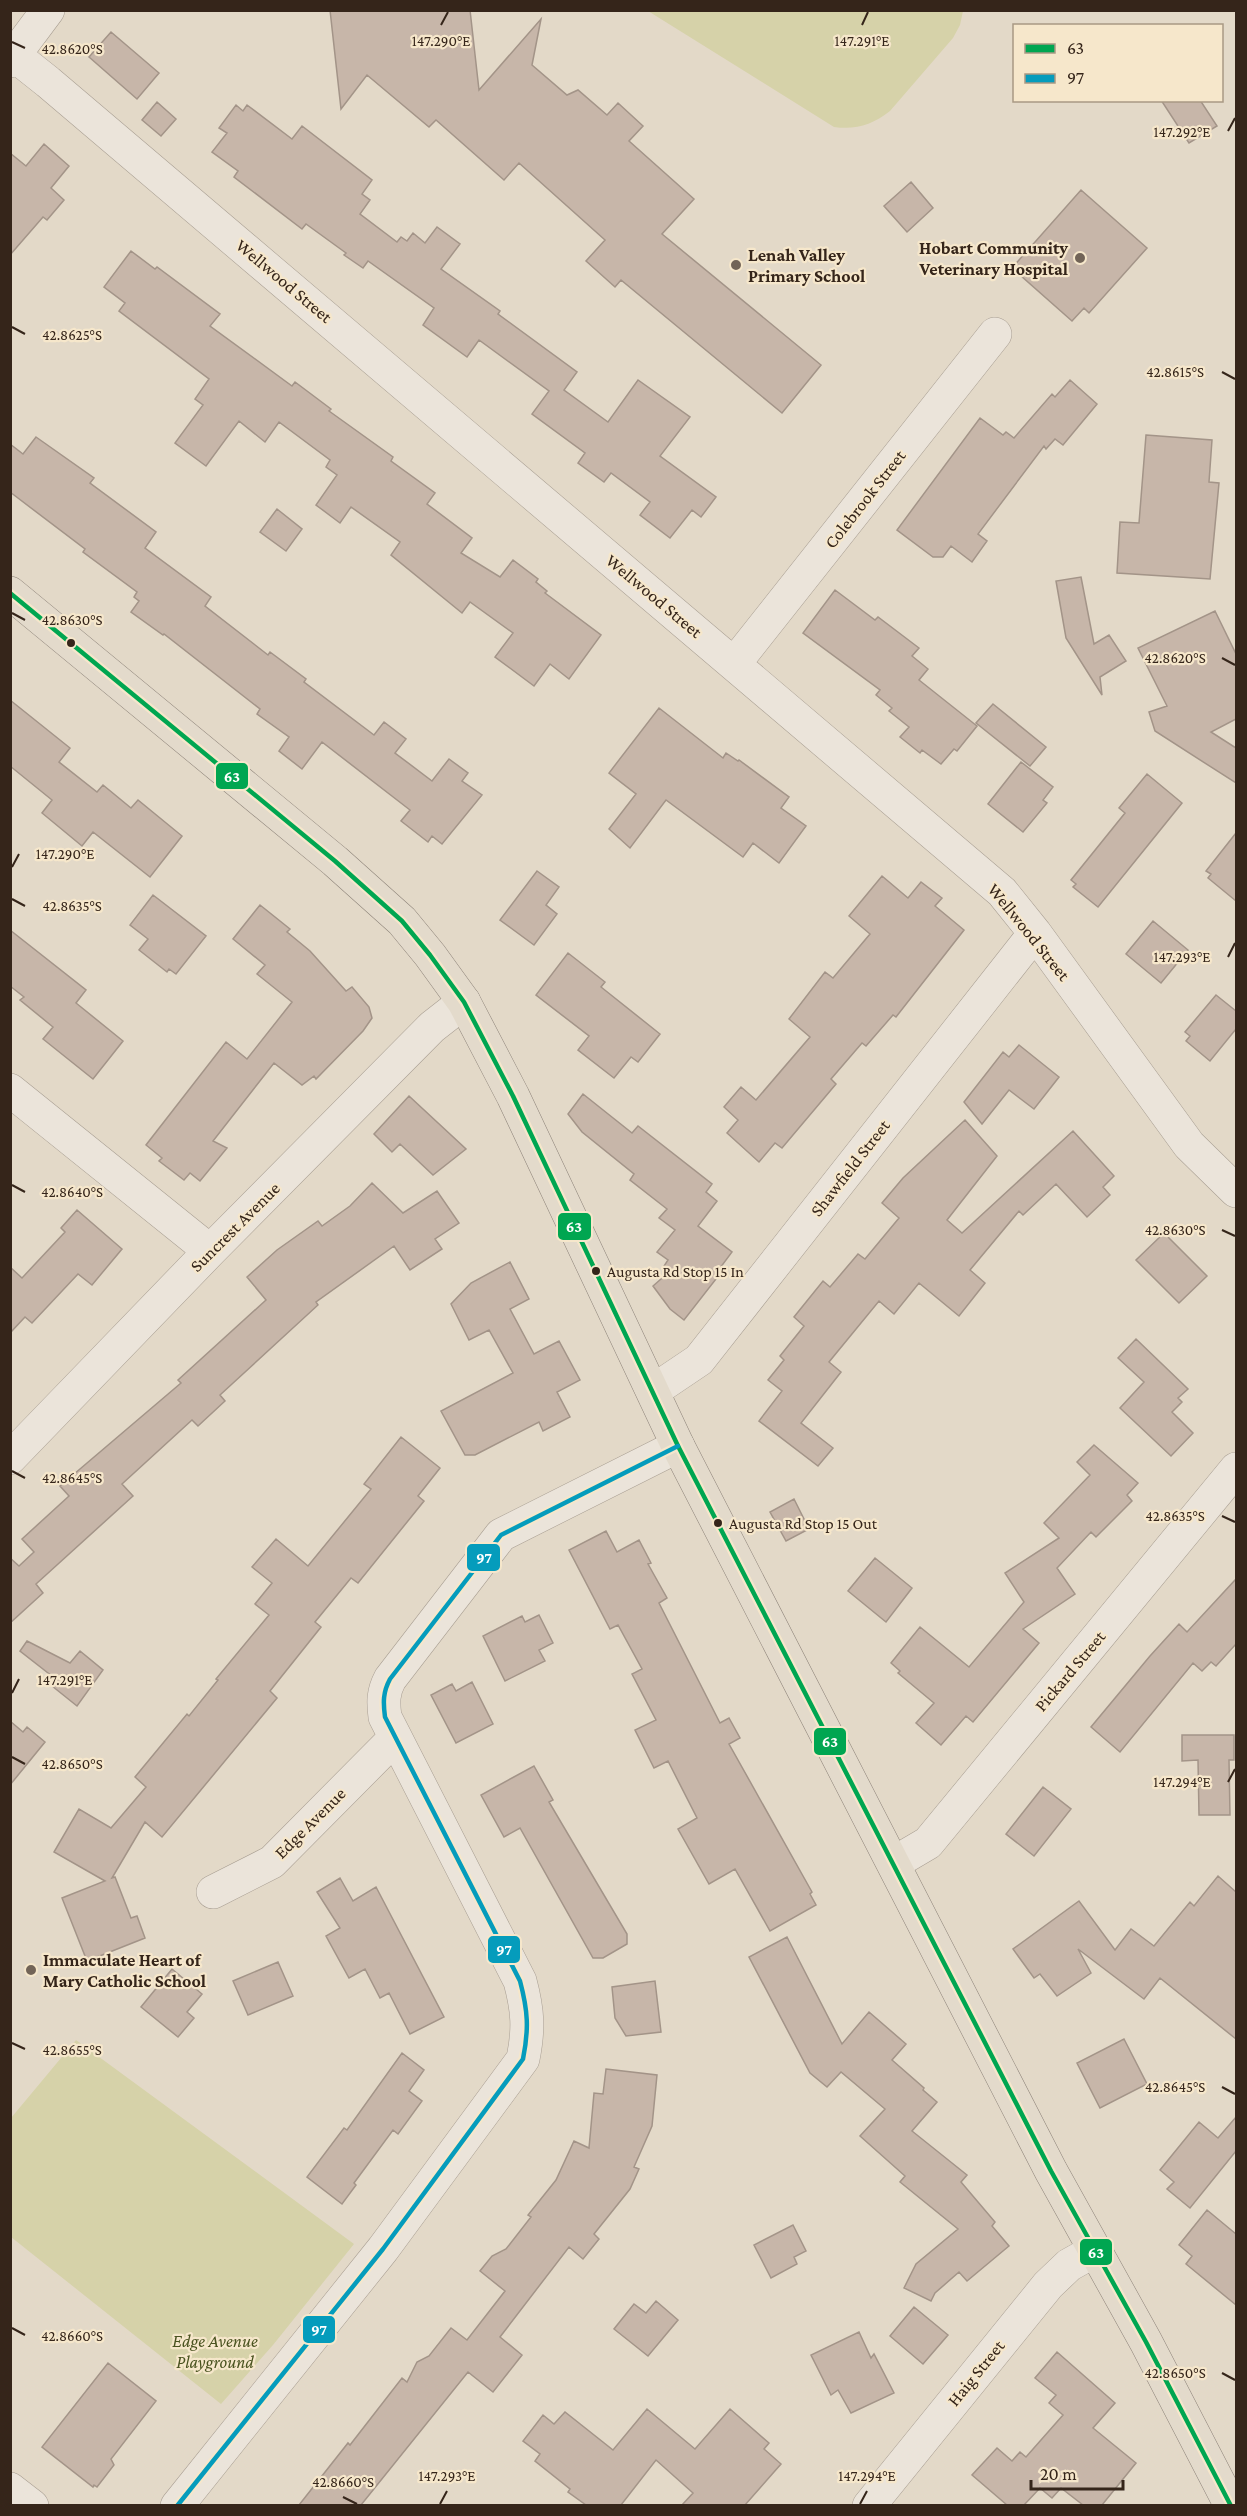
<svg xmlns="http://www.w3.org/2000/svg" width="1247" height="2516" viewBox="0 0 1247 2516" font-family="'Crimson Pro',serif">
  <rect width="100%" height="100%" fill="#e3d9c8"/>
  <path fill="#d6d2a9" d="M648 11H963L960 25 953 38 890 111C872 125 856 130 834 127Z
    M76 2040 354 2244 273 2345 221 2404 11 2237V2118Z"/>
  <path fill="#c7b6a9" stroke="#a39488" stroke-width="1.5" d="M330 10H470L479 90 541 19 532 65 567 95 578 90 607 115 618 103 643 126 629 141 694 199 662 234 821 365 782 413 621 280 615 287 586 261 605 240 519 163 504 180 436 120 429 127 367 75 341 109Z
    M111 32 159 73 137 99 89 57Z
    M1161 100H1200L1217 126 1189 143Z
    M157 102 176 119 161 136 142 120Z
    M236 105 243 111 247 105 292 139 302 126 372 180 362 194 370 200 360 214 397 242 401 237 407 241 413 233 425 243 437 227 460 244 441 269 500 311 498 314 577 372 564 390 608 422 638 380 690 417 660 456 716 497 701 517 692 510 670 538 640 515 650 502 611 473 604 482 578 463 585 453 532 414 549 391 479 340 467 357 423 325 434 308 368 261 363 268 344 255 346 253 306 224 302 229 234 177 238 171 212 152 227 133 219 128Z
    M44 144 69 166 51 188 64 200 47 220 43 217 10 255V153L26 166Z
    M911 182 933 208 907 232 884 206Z
    M1081 190 1147 248 1089 313 1084 308 1072 321 1012 268Z
    M131 251 155 269 157 267 220 314 210 326 292 386 295 382 331 409 329 411 393 457 391 461 435 493 427 504 472 538 461 553 500 577 513 560 538 579 536 582 547 591 545 593 601 635 569 679 550 664 534 686 495 657 513 633 470 602 462 613 391 555 400 542 351 507 340 523 316 505 337 475 326 467 330 460 279 422 265 442 239 421 206 466 175 443 203 405 195 399 209 379 119 311 125 303 104 287Z
    M1070 380 1097 404 1063 445 1055 439 1046 449 1044 446 978 534 987 541 972 562 951 546 943 557H933L897 530 980 418 1003 435 1006 432 1014 438 1052 394 1055 397Z
    M1146 435 1212 440 1209 482 1219 483 1210 579 1117 573 1120 522 1139 523Z
    M36 437 94 478 90 483 156 532 145 548 211 597 205 606 268 655 270 652 306 679 304 682 374 735 384 722 406 739 395 753 432 781 449 759 468 773 462 781 482 795 442 844 432 836 428 842 401 821 410 810 322 742 302 769 279 751 289 737 257 714 260 709 164 634 163 635 131 612 139 601 134 597 137 592 83 552 85 549 10 492V444L23 454Z
    M277 509 302 529 286 551 260 532Z
    M1081 577 1094 644 1109 635 1126 661 1100 677 1102 695 1066 638 1056 581Z
    M835 590 875 620 878 617 919 648 912 656 928 669 919 680 977 726 957 751 954 749 941 764 922 750 920 753 900 737 909 727 889 711 892 708 876 695 880 690 803 633Z
    M1215 611 1236 654V719L1211 732 1236 748V783L1155 731 1149 712 1167 706 1138 648Z
    M10 700 70 748 59 762 97 792 103 785 131 808 138 800 182 836 150 877 93 832 82 846 42 813 52 800 10 766Z
    M993 704 1046 747 1030 766 976 723Z
    M659 708 723 758 726 753 738 761 739 760 789 797 781 808 806 826 779 863 753 843 743 857 666 800 630 848 609 829 636 794 609 773Z
    M1021 762 1053 787 1043 800 1047 803 1023 832 988 804Z
    M1147 774 1182 803 1098 907 1073 887 1076 884 1071 880 1125 813 1119 808Z
    M1236 833V901L1208 878 1211 874 1206 871Z
    M537 871 559 887 546 905 557 914 534 945 500 920Z
    M882 876 908 898 921 882 942 898 935 906 964 930 896 1017 893 1015 866 1046 862 1043 831 1079 836 1084 782 1148 775 1143 759 1162 727 1133 738 1120 724 1107 741 1087 756 1100 810 1037 789 1019 825 972 833 978 870 934 849 916Z
    M153 895 206 936 176 974 169 969 167 972 139 950 148 939 130 925Z
    M260 905 290 929 287 932 310 951 346 991 352 987 369 1007 372 1018 363 1031 316 1079 314 1076 302 1085 274 1063 213 1141 227 1148 200 1181 190 1173 184 1180 159 1161 162 1158 146 1145 226 1042 247 1059 292 1002 257 974 265 965 233 939Z
    M1153 921 1188 950 1161 983 1126 954Z
    M10 930 86 990 76 1003 123 1041 93 1079 43 1039 53 1027 20 1000 24 997 10 986Z
    M568 953 605 982 601 987 660 1034 638 1062 631 1057 614 1078 578 1050 589 1036 536 995Z
    M1216 995 1236 1011V1029L1210 1061 1186 1041 1190 1036 1185 1032Z
    M1019 1045 1059 1077 1034 1109 1009 1090 982 1124 964 1102 1003 1052 1009 1057Z
    M583 1094 632 1133 638 1126 712 1184 706 1192 717 1201 698 1226 732 1252 720 1268 723 1270 684 1320 670 1309 653 1286 670 1271 664 1266 668 1260 657 1252 675 1230 659 1218 667 1209 630 1180 634 1174 582 1132 568 1114Z
    M409 1096 466 1149 433 1175 400 1144 392 1152 374 1134Z
    M965 1120 997 1156 947 1220 962 1233 1073 1131 1114 1176 1103 1187 1110 1195 1087 1217 1056 1184 1023 1215 1019 1211 970 1270 985 1283 959 1316 919 1283 894 1314 879 1301 829 1362 841 1372 801 1423 833 1448 818 1466 759 1421 782 1391 768 1380 784 1360 780 1356 804 1326 794 1317 823 1281 830 1287 858 1254 865 1259 899 1218 882 1203 903 1178Z
    M372 1183 403 1213 437 1191 459 1223 435 1239 442 1249 410 1270 394 1246 316 1302 318 1305 220 1395 225 1401 198 1426 192 1420 122 1484 133 1496 36 1584 43 1593 10 1623V1558L19 1566 34 1552 22 1539 69 1496 60 1486 181 1383 178 1380 266 1300 247 1277 277 1250 318 1221 322 1226 350 1206Z
    M77 1210 122 1249 92 1285 78 1274 32 1323 25 1317 10 1333V1267L22 1278 65 1232 61 1228Z
    M1164 1233 1207 1276 1179 1303 1136 1260Z
    M510 1262 529 1299 510 1309 534 1354 559 1341 580 1380 557 1392 570 1417 543 1431 539 1422 475 1455H465L441 1411 513 1373 489 1330 469 1340 451 1304 471 1283Z
    M1136 1339 1188 1389 1178 1398 1182 1402 1172 1412 1193 1433 1171 1456 1120 1408 1144 1382 1118 1358Z
    M401 1437 440 1468 418 1496 424 1501 358 1583 351 1578 315 1622 321 1627 270 1691 277 1698 162 1837 145 1822 112 1878 115 1877 131 1918 137 1916 145 1938 87 1961 62 1898 105 1881 54 1852 79 1809 111 1828 146 1787 135 1777 187 1714 189 1716 218 1680 216 1679 269 1615 255 1604 272 1583 252 1567 276 1539 308 1566 371 1489 364 1484Z
    M1094 1445 1138 1483 1127 1495 1132 1501 1096 1537 1091 1532 1057 1568 1075 1594 1023 1629 1039 1643 973 1722 966 1716 941 1745 916 1723 934 1703 898 1673 900 1671 891 1663 920 1627 969 1667 1024 1602 1005 1573 1059 1538 1044 1523 1090 1475 1077 1462Z
    M794 1499 809 1529 786 1541 770 1512Z
    M606 1531 617 1552 639 1540 651 1563 648 1564 667 1598 659 1603 720 1723 729 1718 740 1738 729 1744 812 1892 810 1894 816 1905 770 1931 735 1869 709 1884 678 1829 697 1818 668 1761 654 1768 635 1730 656 1720 632 1674 642 1669 618 1625 610 1629 569 1550Z
    M875 1558 912 1588 886 1622 848 1591Z
    M1236 1579V1644L1216 1666 1211 1662 1202 1671 1193 1663 1120 1752 1091 1727 1150 1656 1179 1624 1187 1632Z
    M539 1615 553 1643 539 1650 545 1661 505 1681 483 1636 522 1616 525 1622Z
    M27 1641 70 1663 80 1651 103 1670 77 1706 52 1686 57 1680 20 1651Z
    M472 1682 493 1724 456 1743 431 1695 452 1684 456 1691Z
    M10 1721 23 1732 27 1727 45 1742 10 1785Z
    M1182 1735H1234V1760H1229L1230 1815H1199L1198 1760 1182 1761Z
    M534 1766 553 1800 549 1802 627 1934V1944L603 1958H593L520 1828 504 1837 481 1795Z
    M1043 1787 1071 1809 1034 1856 1006 1834Z
    M1218 1876 1236 1892V2039L1160 1978 1144 1999 1078 1949 1091 1973 1057 1996 1040 1974 1034 1978 1013 1949 1079 1901 1115 1950 1131 1929 1154 1946 1190 1902 1194 1906Z
    M340 1878 353 1901 376 1887 444 2017 410 2034 389 1993 380 1998 365 1969 349 1978 326 1936 340 1928 317 1892Z
    M787 1937 842 2044 869 2012 906 2044 892 2060 924 2088 923 2090 937 2102 912 2131 967 2175 961 2182 995 2222 992 2226 1009 2246 967 2281 959 2272 935 2293 931 2301 904 2288 916 2264 958 2229 900 2182 905 2176 860 2136 885 2109 841 2072 827 2087 810 2073 749 1957Z
    M278 1962 293 1996 248 2015 233 1981Z
    M172 1969 202 1994 187 2012 194 2018 178 2037 141 2007Z
    M655 1981 661 2032 626 2036 615 2018 612 1987Z
    M1124 2039 1147 2084 1100 2108 1077 2063Z
    M402 2053 424 2070 409 2091 422 2101 398 2134 393 2130 354 2183 356 2185 342 2204 307 2177 344 2128 347 2130Z
    M606 2069 657 2075 652 2126 634 2167 639 2169 630 2189 594 2234 599 2239 583 2259 569 2247 500 2337 522 2355 493 2392 468 2372 361 2505H299L348 2443 350 2445 402 2378 407 2382 417 2362 429 2356 451 2328 467 2340 505 2291 480 2271 492 2256 506 2249 531 2217 528 2215 556 2180 574 2141 589 2148 594 2093 603 2094Z
    M1236 2117V2151L1190 2208 1167 2189 1174 2182 1160 2170 1199 2122 1218 2138Z
    M1207 2210 1236 2234V2305L1186 2264 1192 2256 1179 2245Z
    M793 2225 806 2251 794 2257 797 2264 771 2278 754 2245Z
    M656 2301 678 2320 648 2356 614 2329 634 2304 646 2313Z
    M914 2307 948 2335 923 2364 890 2336Z
    M859 2332 871 2358 874 2354 894 2393 851 2413 838 2390 831 2395 811 2355Z
    M1057 2352 1115 2403 1093 2428 1136 2463 1102 2505H1083L1061 2488 1052 2498 1040 2488 1024 2505H1007L972 2475 997 2448 1012 2461 1020 2452 1026 2457 1063 2415 1049 2403 1056 2395 1035 2378Z
    M108 2363 156 2401 111 2459 114 2465 97 2487 94 2485 93 2487 42 2447Z
    M647 2409 695 2449 730 2409 769 2443 764 2449 781 2464 745 2505H682L693 2493 656 2460 621 2505H586L568 2492 570 2489 535 2461 540 2454 523 2441 543 2415 554 2424 565 2412 613 2450Z"/>
  <g fill="none" stroke-linecap="round" stroke-linejoin="round">
    <g stroke="#a89e92" stroke-width="34">
      <path id="minor" d="M14 55 48 82 1002 892 1035 933 1189 1145 1236 1191
        M10 61 48 10
        M734 664 995 334
        M10 1090 210 1251
        M653 1391 699 1360 1035 933
        M10 1458 210 1251 432 1027 464 1002
        M894 1863 928 1843 1236 1469
        M213 1892 272 1862 395 1738
        M10 2489 32 2506
        M177 2506 383 2249 523 2059C529 2029 528 2011 520 1981L385 1717C383 1702 383 1692 390 1679L501 1535 678 1446
        M869 2506 1048 2285 1069 2265 1094 2251"/>
    </g>
    <g stroke="#8d8379" stroke-width="34">
      <path id="major" d="M10 593 335 861 402 921 430 955 464 1002 513 1096 678 1446 1051 2171 1146 2342 1231 2506"/>
    </g>
    <use href="#minor" stroke="#ebe4da" stroke-width="33"/>
    <use href="#major" stroke="#e3dacb" stroke-width="33"/>
    <g stroke="#f6e7cb" stroke-width="9">
      <path id="bus-1" d="M10 593 335 861 402 921 430 955 464 1002 513 1096 678 1446 1051 2171 1146 2342 1231 2506"/>
    </g>
    <g stroke="#f6e7cb" stroke-width="9">
      <path id="bus-2" d="M177 2506 383 2249 523 2059C529 2029 528 2011 520 1981L385 1717C383 1702 383 1692 390 1679L501 1535 678 1446"/>
    </g>
    <use href="#bus-1" stroke="#00a651" stroke-width="4.5"/>
    <use href="#bus-2" stroke="#059cbc" stroke-width="4.5"/>
  </g>
  <path fill="none" stroke="#35251a" stroke-width="2" d="M441 25 448 12M862 25 868 12M12 42 25 48M1228 131 1235 118M12 327 25 334M1222 372 1235 379M12 613 25 620M1222 658 1235 665M12 867 19 854M12 899 25 906M1228 957 1235 943M12 1185 25 1192M1222 1230 1235 1236M12 1471 25 1478M1222 1516 1235 1522M12 1693 19 1679M12 1757 25 1764M1228 1782 1235 1769M12 2043 25 2049M1222 2087 1235 2094M12 2328 25 2335M1222 2373 1235 2380M343 2497 357 2504M440 2504 447 2491M860 2504 867 2491"/>
  <g fill="#726457" stroke="#f6e7cb" stroke-width="2">
    <circle cx="1080" cy="258" r="6"/>
    <circle cx="736" cy="265" r="6"/>
    <circle cx="31" cy="1970" r="6"/>
  </g>
  <g fill="#35251a" stroke="#f6e7cb" stroke-width="2">
    <circle cx="71" cy="643" r="5"/>
    <circle cx="596" cy="1271" r="5"/>
    <circle cx="718" cy="1523" r="5"/>
  </g>
  <g text-anchor="middle" stroke-width="4.5" stroke-linejoin="round" paint-order="stroke">
    <g font-size="16" fill="#35251a" stroke="#f6e7cb" text-anchor="start">
      <text x="607" y="1277">Augusta Rd Stop 15 In</text>
      <text x="729" y="1529">Augusta Rd Stop 15 Out</text>
    </g>
    <g font-size="18" font-weight="bold" fill="#35251a" stroke="#f6e7cb" text-anchor="start">
      <text x="1068" y="254" text-anchor="end">Hobart Community<tspan x="1068" dy="21">Veterinary Hospital</tspan></text>
      <text x="748" y="261">Lenah Valley<tspan x="748" dy="21">Primary School</tspan></text>
      <text x="43" y="1966">Immaculate Heart of<tspan x="43" dy="21">Mary Catholic School</tspan></text>
    </g>
    <g font-size="18" fill="#35251a" stroke="#f6e7cb">
      <text transform="translate(284 281) rotate(40)" y="6">Wellwood Street</text>
      <text transform="translate(865 499) rotate(-52)" y="6">Colebrook Street</text>
      <text transform="translate(654 596) rotate(40)" y="6">Wellwood Street</text>
      <text transform="translate(1029 932) rotate(51)" y="6">Wellwood Street</text>
      <text transform="translate(850 1168) rotate(-52)" y="6">Shawfield Street</text>
      <text transform="translate(235 1227) rotate(-45)" y="6">Suncrest Avenue</text>
      <text transform="translate(1070 1671) rotate(-50)" y="6">Pickard Street</text>
      <text transform="translate(310 1823) rotate(-45)" y="6">Edge Avenue</text>
      <text transform="translate(976 2373) rotate(-51)" y="6">Haig Street</text>
    </g>
    <g font-size="18" font-style="italic" fill="#4a5320" stroke="#f6e7cb">
      <text x="215" y="2347">Edge Avenue<tspan x="215" dy="21">Playground</tspan></text>
    </g>
  </g>
  <g font-size="15" text-anchor="middle" fill="#35251a" stroke="#f6e7cb" stroke-width="4.5" stroke-linejoin="round" paint-order="stroke">
    <text x="441" y="46">147.290°E</text>
    <text x="862" y="46">147.291°E</text>
    <text x="72" y="54">42.8620°S</text>
    <text x="1182" y="137">147.292°E</text>
    <text x="72" y="340">42.8625°S</text>
    <text x="1175" y="377">42.8615°S</text>
    <text x="72" y="625">42.8630°S</text>
    <text x="1175" y="663">42.8620°S</text>
    <text x="65" y="859">147.290°E</text>
    <text x="72" y="911">42.8635°S</text>
    <text x="1182" y="962">147.293°E</text>
    <text x="72" y="1197">42.8640°S</text>
    <text x="1175" y="1235">42.8630°S</text>
    <text x="72" y="1483">42.8645°S</text>
    <text x="1175" y="1521">42.8635°S</text>
    <text x="65" y="1685">147.291°E</text>
    <text x="72" y="1769">42.8650°S</text>
    <text x="1182" y="1787">147.294°E</text>
    <text x="72" y="2055">42.8655°S</text>
    <text x="1175" y="2092">42.8645°S</text>
    <text x="72" y="2341">42.8660°S</text>
    <text x="1175" y="2378">42.8650°S</text>
    <text x="447" y="2481">147.293°E</text>
    <text x="867" y="2481">147.294°E</text>
    <text x="343" y="2487">42.8660°S</text>
  </g>
  <g stroke="#f6e7cb" stroke-width="2">
    <rect x="215" y="762" width="34" height="28" rx="6" fill="#00a651"/>
    <rect x="557" y="1212" width="35" height="29" rx="6" fill="#00a651"/>
    <rect x="466" y="1543" width="35" height="29" rx="6" fill="#059cbc"/>
    <rect x="813" y="1727" width="34" height="29" rx="6" fill="#00a651"/>
    <rect x="487" y="1935" width="34" height="29" rx="6" fill="#059cbc"/>
    <rect x="1079" y="2238" width="34" height="28" rx="6" fill="#00a651"/>
    <rect x="302" y="2315" width="34" height="29" rx="6" fill="#059cbc"/>
  </g>
  <g font-size="16" text-anchor="middle" font-weight="bold" fill="#fff">
    <text x="232" y="782">63</text>
    <text x="574" y="1232">63</text>
    <text x="484" y="1563">97</text>
    <text x="830" y="1747">63</text>
    <text x="504" y="1955">97</text>
    <text x="1096" y="2258">63</text>
    <text x="319" y="2335">97</text>
  </g>
  <rect width="1247" height="2516" fill="none" stroke="#35251a" stroke-width="24"/>
  <rect x="1013" y="24" width="210" height="78" fill="#f6e7cb" stroke="#a99984" stroke-width="1.5"/>
  <rect x="1025" y="44" width="30" height="9" fill="#00a651" stroke="#a99984" stroke-width="1.5"/>
  <text x="1067" y="54" font-size="18" fill="#35251a">63</text>
  <rect x="1025" y="74" width="30" height="9" fill="#059cbc" stroke="#a99984" stroke-width="1.5"/>
  <text x="1067" y="84" font-size="18" fill="#35251a">97</text>
  <path d="M1031 2480v9h92v-9" fill="none" stroke="#35251a" stroke-width="3"/>
  <text x="1040" y="2480" font-size="18" fill="#35251a" stroke="#f6e7cb" stroke-width="4.5" paint-order="stroke">20 m</text>
</svg>
